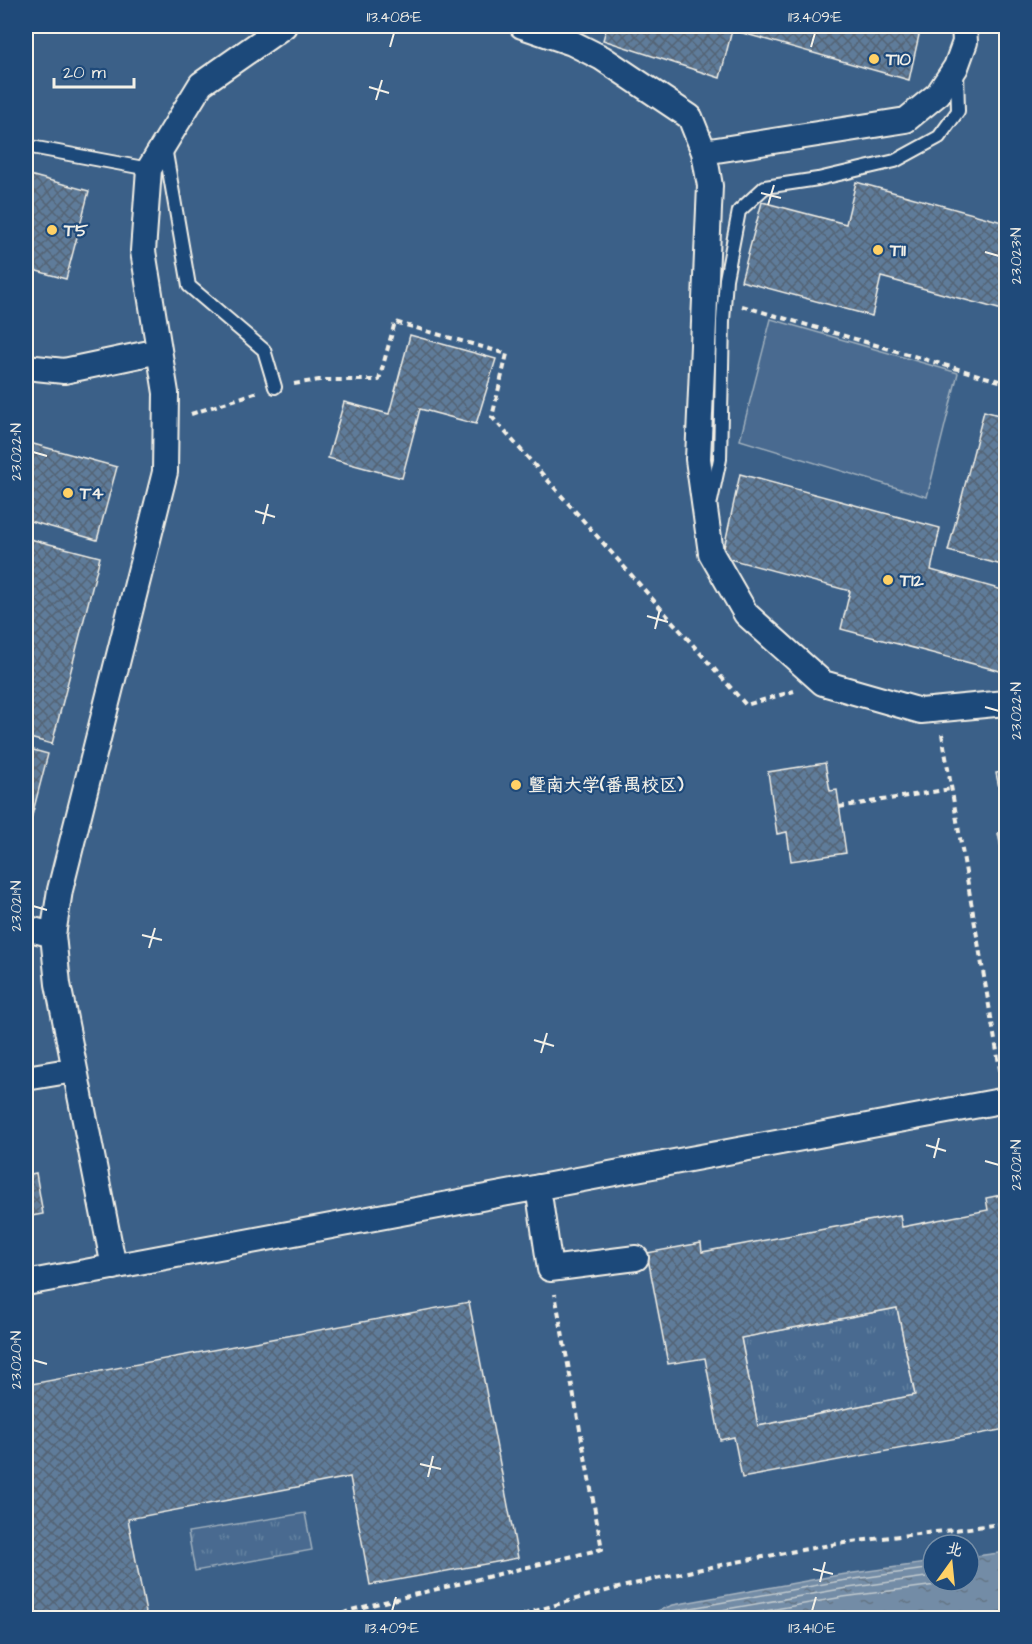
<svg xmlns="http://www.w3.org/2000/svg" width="1032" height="1644" viewBox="0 0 1032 1644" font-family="'Architects Daughter','LXGW WenKai TC',sans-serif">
  <defs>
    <pattern id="grass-tufts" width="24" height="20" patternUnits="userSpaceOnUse" patternTransform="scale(1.5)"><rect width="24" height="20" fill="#496b90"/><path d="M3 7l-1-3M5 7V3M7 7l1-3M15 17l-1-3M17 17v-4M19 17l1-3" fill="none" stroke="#6481a0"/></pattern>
    <pattern id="water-ripples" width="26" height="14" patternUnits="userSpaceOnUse" patternTransform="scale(1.5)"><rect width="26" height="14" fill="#738ca6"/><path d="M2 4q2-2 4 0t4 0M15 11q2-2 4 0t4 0" fill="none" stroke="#647484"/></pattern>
    <pattern id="building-cross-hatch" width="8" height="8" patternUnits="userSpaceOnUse" patternTransform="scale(1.5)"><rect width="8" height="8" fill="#5e7b9a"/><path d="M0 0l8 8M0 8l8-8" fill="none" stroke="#556474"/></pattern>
  </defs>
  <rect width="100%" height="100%" fill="#2c5481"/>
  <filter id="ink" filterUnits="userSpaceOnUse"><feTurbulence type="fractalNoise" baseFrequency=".0167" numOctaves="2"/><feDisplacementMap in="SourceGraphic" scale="12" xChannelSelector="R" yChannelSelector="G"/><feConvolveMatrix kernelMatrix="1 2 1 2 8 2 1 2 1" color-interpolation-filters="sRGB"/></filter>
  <g filter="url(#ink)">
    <path fill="#3b6088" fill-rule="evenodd" d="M26 26H1006V1618H26ZM933 1545H969V1581H933Z"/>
    <path fill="url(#grass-tufts)" stroke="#9eaebc" stroke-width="1.5" d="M897 1308 915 1395 758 1426 741 1338Z
      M305 1513 312 1550 195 1571 188 1532Z"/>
    <path fill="#496b90" stroke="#9eaebc" stroke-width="1.5" d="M771 319 958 373 927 497 740 440Z"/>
    <path fill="url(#water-ripples)" stroke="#a7b4c0" stroke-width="1.5" d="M1006 1552V1618H639L673 1605 839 1575 933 1562V1581H969V1557Z"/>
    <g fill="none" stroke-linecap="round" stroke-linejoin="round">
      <path stroke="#c0c9ce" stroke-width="1.5" d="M656 1618 675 1611 840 1581 933 1568
        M676 1618 841 1589 933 1576
        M726 1618 843 1597 936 1585 945 1581"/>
    </g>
    <path fill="url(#building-cross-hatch)" stroke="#f4f1e8" stroke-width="1.5" fill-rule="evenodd" d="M607 26H921L909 80 732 30 720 78 603 40Z
      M26 174 89 191 66 279 26 268Z
      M856 182 1006 223V311L881 277 872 316 741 281 762 202 846 224Z
      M410 335 496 359 476 424 420 409 402 478 328 458 344 402 389 414Z
      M984 411 1006 417V566L948 551Z
      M26 442 117 467 97 540 26 520Z
      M740 474 940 528 931 570 1006 591V660L1004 672 841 629 850 591 722 557Z
      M26 538 100 557 52 744 26 737Z
      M26 748 48 754 29 827 26 826Z
      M825 763 830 791 837 790 846 853 791 861 787 832 777 834 768 772Z
      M1006 771V805L1003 806 996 773Z
      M1006 831V872L998 833Z
      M36 1173 43 1214 26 1217V1175Z
      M1006 1194V1429L742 1478 734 1437 720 1440 705 1358 668 1364 647 1253 701 1243 702 1252 900 1215 902 1227 988 1210 986 1198ZM897 1308 915 1395 758 1426 741 1338Z
      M469 1302 518 1558 370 1585 350 1477 128 1519 147 1618H26V1385Z"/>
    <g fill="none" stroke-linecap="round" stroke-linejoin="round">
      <g stroke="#f4f1e8" stroke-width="16">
        <path id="lane" d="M26 146 149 169
          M165 147 189 286 264 350 275 387
          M711 501 720 459 723 321 726 279 739 211 765 187 818 179 895 161 939 137 958 111 957 71"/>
      </g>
      <g stroke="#f4f1e8" stroke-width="28">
        <path id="street" d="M522 26 572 43 602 58 690 117 704 152 710 186 698 459 711 553 746 614 823 683 921 711 1006 703
          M704 152 906 120 938 94 956 67 965 42 964 26
          M26 367 64 371 159 351
          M26 928 53 935
          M26 1078 74 1070
          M538 1187 550 1269 636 1258
          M114 1267 58 984 53 935 60 890 165 472 166 393 143 251 149 169 201 84 284 26
          M26 1283 1006 1100"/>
      </g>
      <path stroke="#f4f1e8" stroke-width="4" stroke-dasharray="6 4.5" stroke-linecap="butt" d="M742 306 1006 383
        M294 384 319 380H379L395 322 507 354 492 417 746 705 794 691
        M191 414 258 392
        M942 734 1001 1075
        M839 807 951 789
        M333 1618 351 1610 602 1549 555 1294
        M514 1618C606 1587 711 1566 807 1549 873 1537 940 1533 1006 1523"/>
      <use href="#lane" stroke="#1f4a7a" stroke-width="12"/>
      <use href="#street" stroke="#1f4a7a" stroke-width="24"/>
    </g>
  </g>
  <path fill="none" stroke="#f4f1e8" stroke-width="2" d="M390 47 394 33M811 47 815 33M369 87 389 93M376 100 382 80M761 193 781 198M768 205 774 185M985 252 999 256M33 452 47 456M255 511 275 517M263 524 268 504M647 616 668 622M655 629 660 609M985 707 999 711M33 906 47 910M142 935 162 940M149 948 155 928M534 1040 554 1046M541 1053 547 1033M926 1145 946 1151M934 1158 939 1138M985 1161 999 1165M33 1360 47 1364M420 1464 441 1469M428 1477 433 1456M813 1569 833 1574M820 1582 825 1562M392 1611 396 1597M812 1611 816 1597"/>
  <g fill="#ffd166" stroke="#1f4a7a" stroke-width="2">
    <circle cx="874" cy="59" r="6"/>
    <circle cx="52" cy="230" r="6"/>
    <circle cx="878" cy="250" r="6"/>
    <circle cx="68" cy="493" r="6"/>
    <circle cx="888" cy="580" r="6"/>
    <circle cx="516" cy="785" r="6"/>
  </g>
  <g text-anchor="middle" stroke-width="4.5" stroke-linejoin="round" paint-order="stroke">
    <g font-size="18" font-weight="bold" fill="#f4f1e8" stroke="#1f4a7a" text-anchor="start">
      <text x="886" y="65">T10</text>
      <text x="64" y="236">T5</text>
      <text x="890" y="256">T11</text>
      <text x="80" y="499">T4</text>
      <text x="900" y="586">T12</text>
      <text x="528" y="791">暨南大学(番禺校区)</text>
    </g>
  </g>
  <rect width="1032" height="1644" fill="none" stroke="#1f4a7a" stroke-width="66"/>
  <g transform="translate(951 1563) rotate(15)"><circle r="28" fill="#1f4a7a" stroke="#748da6" stroke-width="1.5"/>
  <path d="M0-4.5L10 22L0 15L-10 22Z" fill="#ffd166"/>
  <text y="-9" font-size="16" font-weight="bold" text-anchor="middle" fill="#f4f1e8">北</text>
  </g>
  <path d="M54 78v9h80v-9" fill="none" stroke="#f4f1e8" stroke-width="3"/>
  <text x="63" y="78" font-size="18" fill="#f4f1e8" stroke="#1f4a7a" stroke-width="4.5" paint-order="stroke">20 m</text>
  <rect x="33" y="33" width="966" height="1578" fill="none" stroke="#f4f1e8" stroke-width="2"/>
  <g font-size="15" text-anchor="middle" fill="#f4f1e8">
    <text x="394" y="22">113.408°E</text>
    <text x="815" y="22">113.409°E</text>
    <text transform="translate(1016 256) rotate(-90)" y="5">23.023°N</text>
    <text transform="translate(16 452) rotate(-90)" y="5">23.022°N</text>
    <text transform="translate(1016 711) rotate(-90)" y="5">23.022°N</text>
    <text transform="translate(16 906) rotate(-90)" y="5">23.021°N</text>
    <text transform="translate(1016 1165) rotate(-90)" y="5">23.021°N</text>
    <text transform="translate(16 1360) rotate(-90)" y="5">23.020°N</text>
    <text x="392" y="1633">113.409°E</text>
    <text x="812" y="1633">113.410°E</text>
  </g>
</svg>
